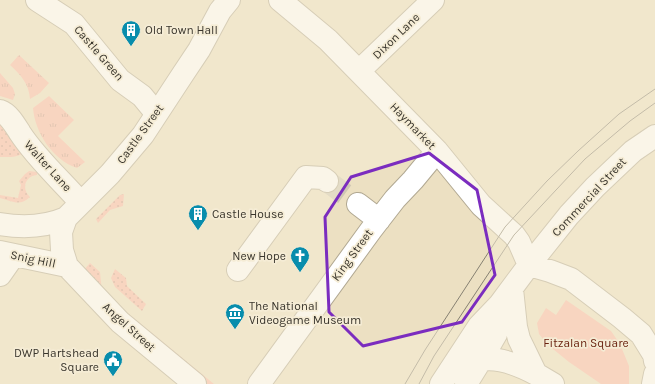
<svg xmlns="http://www.w3.org/2000/svg" width="655" height="384" viewBox="0 0 655 384" font-family="Karla,sans-serif">
  <defs>
    <pattern id="grass-tufts" width="24" height="20" patternUnits="userSpaceOnUse"><rect width="24" height="20" fill="#fab9a7"/><path d="M3 7l-1-3M5 7V3M7 7l1-3M15 17l-1-3M17 17v-4M19 17l1-3" fill="none" stroke="#cb9788"/></pattern>
    <pattern id="garden-dots" width="8" height="8" patternUnits="userSpaceOnUse"><rect width="8" height="8" fill="#fab9a7"/><path d="M2 2h.1M6 6h.1" fill="none" stroke="#cb9788" stroke-width="1.8" stroke-linecap="round"/></pattern>
  </defs>
  <rect width="100%" height="100%" fill="#f5ecd5"/>
  <path fill="#ece0c2" d="M0 0H655V384H0Z"/>
  <path fill="url(#grass-tufts)" d="M19 55 49 83 40 93 30 99C29 84 21 75 10 65Z
    M0 73 13 88 15 94 13 100 0 96Z
    M49 96 74 120 58 136 85 162 77 168C53 160 35 133 33 108Z"/>
  <path fill="#fab9a7" d="M566 300 611 331 620 344 629 366V384H601L569 362 548 345 539 334 537 323 546 308 556 315Z"/>
  <path fill="url(#garden-dots)" d="M0 120 22 154C15 158 8 157 0 157Z
    M29 171 37 172V175C25 176 21 189 30 197 20 207 12 201 0 198V195L18 198 21 185 19 181 25 174Z
    M124 194 123 206 110 210 98 223 96 219 120 195Z
    M90 263 100 272 102 292 214 384H203L98 294 83 271Z
    M115 269 126 278 127 286 146 304 142 311 115 287 111 278Z"/>
  <g fill="none" stroke-linecap="round" stroke-linejoin="round">
    <path stroke="#cfc7b3" stroke-width="22" stroke-dasharray="22 11" stroke-linecap="butt" d="M327 181 358 204"/>
    <g stroke="#b1a892" stroke-width="24">
      <path id="minor" d="M37 0 74 24 120 80 142 96 156 113
        M280 0 328 40 437 151 481 205 514 235 519 242 529 265
        M359 71 433 0
        M0 111C9 114 15 125 20 133 37 159 61 180 81 203
        M358 204 379 220
        M0 224C23 228 45 227 66 218
        M0 252 67 266
        M529 265 550 271 571 279 622 318 641 334 654 355 655 361
        M67 266 62 250 61 232 66 218 110 174 143 135 183 74 199 50 220 11 229 0
        M67 266 120 322 195 384
        M238 270 306 177 323 178 327 181
        M0 275 14 255
        M512 289 516 327 519 339 536 374
        M481 360C504 356 534 372 553 384
        M259 384 371 230 395 199 413 180 437 151
        M441 384 479 326 500 304 529 265 569 215 595 187 633 151 655 136
        M466 384 481 360 496 334 500 304
        M653 384 655 374"/>
    </g>
    <use href="#minor" stroke="#fff" stroke-width="22"/>
    <path stroke="#868072" stroke-width="1" d="M405 384 425 350 505 227 547 181 578 151 619 114 655 89
      M419 384 434 356 514 235 585 159 630 121 655 103"/>
  </g>
  <path d="M0 0H655V384H0ZM429 153 477 190 495 275 462 322 363 346 329 312 325 217 351 177Z" fill="#f5ecd5" fill-opacity=".55" fill-rule="evenodd"/>
  <path fill="none" stroke="#7b2cbf" stroke-width="3" stroke-linejoin="round" d="M429 153 477 190 495 275 462 322 363 346 329 312 325 217 351 177Z"/>
  <defs>
    <g id="building-pin" transform="scale(1)"><path d="M0 17L-7.5 6A9.5 9.5 0 1 1 7.5 6Z" fill="#088dac" stroke="#f5ecd5"/><path d="M-4-6H4V6H1V3H-1V6H-4ZM-2.5-4.3h1.7v1.8h-1.7ZM.8-4.3h1.7v1.8H.8ZM-2.5-1h1.7V.8h-1.7ZM.8-1h1.7V.8H.8Z" fill="#fff"/></g>
    <g id="church-pin" transform="scale(1)"><path d="M0 17L-7.5 6A9.5 9.5 0 1 1 7.5 6Z" fill="#088dac" stroke="#f5ecd5"/><path d="M-1.2-6h2.4v3.5h3.3v2.4h-3.3V6h-2.4V-.1h-3.3v-2.4h3.3Z" fill="#fff"/></g>
    <g id="museum-pin" transform="scale(1)"><path d="M0 17L-7.5 6A9.5 9.5 0 1 1 7.5 6Z" fill="#088dac" stroke="#f5ecd5"/><path d="M0-6L6-3V-2H-6V-3ZM-5-1h2V3h-2ZM-1-1h2V3h-2ZM3-1h2V3H3ZM-6 4H6V6H-6Z" fill="#fff"/></g>
    <g id="civic-pin" transform="scale(1)"><path d="M0 17L-7.5 6A9.5 9.5 0 1 1 7.5 6Z" fill="#088dac" stroke="#f5ecd5"/><path d="M-.6-6.5H3V-4.5H.6V-3L4-1V1h2V6H-6V1h2V-1L-.6-3ZM-1.2 2.5V6h2.4V2.5Z" fill="#fff"/></g>
  </defs>
  <g fill-rule="evenodd">
    <use href="#building-pin" x="131" y="30"/>
    <use href="#building-pin" x="198" y="214"/>
    <use href="#church-pin" x="300" y="256"/>
    <use href="#museum-pin" x="235" y="313"/>
    <use href="#civic-pin" x="113" y="360"/>
  </g>
  <g text-anchor="middle" stroke-width="3.5" stroke-linejoin="round" paint-order="stroke">
    <g font-size="12" fill="#39352c" stroke="#f5ecd5" text-anchor="start">
      <text x="145" y="34">Old Town Hall</text>
      <text x="212" y="218">Castle House</text>
      <text x="286" y="260" text-anchor="end">New Hope</text>
      <text x="249" y="310">The National<tspan x="249" dy="14">Videogame Museum</tspan></text>
      <text x="99" y="357" text-anchor="end">DWP Hartshead<tspan x="99" dy="14">Square</tspan></text>
    </g>
    <g font-size="12" fill="#39352c" stroke="#f5ecd5">
      <text transform="translate(396 36) rotate(-44)" y="4">Dixon Lane</text>
      <text transform="translate(99 53) rotate(49)" y="4">Castle Green</text>
      <text transform="translate(413 126) rotate(46)" y="4">Haymarket</text>
      <text transform="translate(140 134) rotate(-54)" y="4">Castle Street</text>
      <text transform="translate(48 166) rotate(48)" y="4">Walter Lane</text>
      <text transform="translate(589 197) rotate(-47)" y="4">Commercial Street</text>
      <text transform="translate(352 255) rotate(-54)" y="4">King Street</text>
      <text transform="translate(33 259) rotate(12)" y="4">Snig Hill</text>
      <text transform="translate(129 327) rotate(42)" y="4">Angel Street</text>
    </g>
    <g font-size="12" fill="#6a2310" stroke="#f5ecd5">
      <text x="586" y="347">Fitzalan Square</text>
    </g>
  </g>
</svg>
